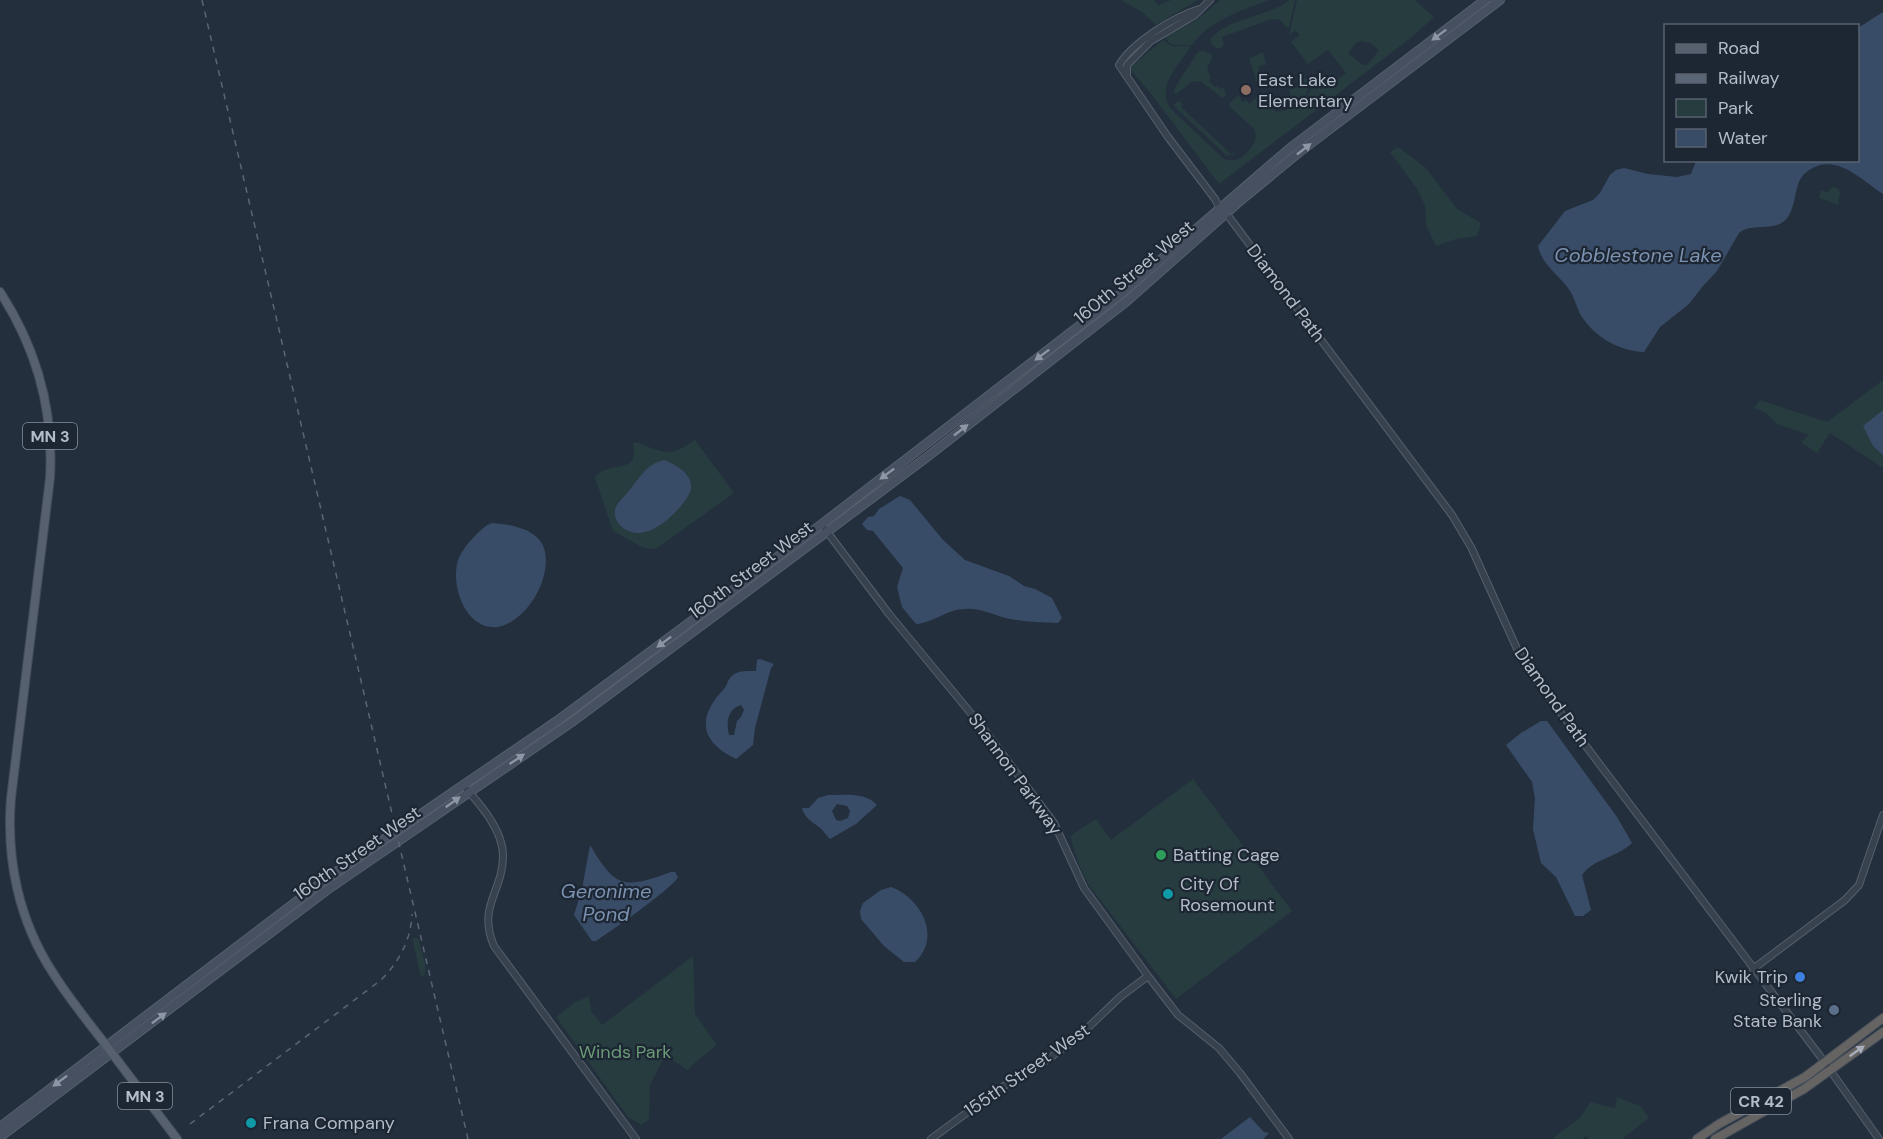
<svg xmlns="http://www.w3.org/2000/svg" width="1883" height="1139" viewBox="0 0 1883 1139" font-family="'DM Sans',sans-serif">
  <rect width="100%" height="100%" fill="#242f3e"/>
  <path fill="#263c3f" fill-rule="evenodd" d="M1121 0H1154L1158 5 1171 0H1198L1156 25 1142 12Z
    M1220 0H1269C1242 10 1209 21 1192 45H1174L1168 42 1166 37 1198 19Z
    M1289 0H1295L1289 27H1286L1280 20 1272 19 1222 37 1224 45 1221 48H1216L1212 45 1210 40C1227 17 1270 17 1289 0Z
    M1297 0H1415L1434 17 1412 37 1219 184 1152 95 1129 68 1163 40 1172 46H1191C1179 65 1154 89 1172 110L1224 159C1239 165 1252 151 1256 136L1254 129 1230 107 1229 104 1238 95 1243 102 1246 100 1249 104 1264 91C1266 96 1268 105 1272 109 1281 118 1308 99 1311 89L1326 88 1346 73 1328 50 1308 64 1291 42 1299 35 1296 30 1289 35ZM1361 41 1370 43 1379 50 1367 65H1363L1348 53 1356 43Z
    M1490 0H1495L1365 99 1362 96Z
    M1202 50 1212 55V58L1207 69 1211 78 1209 81 1215 87 1218 86 1220 89 1224 88 1226 95 1223 98 1200 81 1192 82 1176 94 1174 92 1176 86 1197 53Z
    M1263 52 1266 65 1258 66 1260 80 1255 82 1256 79 1249 59Z
    M1298 78 1308 79C1310 96 1303 100 1289 106L1284 99 1291 96 1289 90 1297 87Z
    M1178 101 1183 104 1181 107 1231 154 1235 152 1234 154 1227 156 1175 107 1174 104Z
    M1398 147 1425 167 1457 209 1481 223 1477 236 1456 239 1436 246 1426 225 1425 205 1417 189 1390 152Z
    M1832 187 1837 188 1840 192 1838 205 1819 198 1821 190 1827 193Z
    M1883 380V468L1830 433 1817 453 1801 442 1809 435 1777 424 1766 413 1754 408 1760 400 1827 422Z
    M695 440 734 493 657 548 649 549 640 546 613 531 595 478C606 459 641 477 633 444L635 442C649 446 663 456 678 450 684 448 689 443 695 440Z
    M1193 779 1292 911 1176 999 1088 884 1079 865 1070 836 1096 819 1111 840Z
    M412 938H418L425 963V974L421 977Z
    M693 956 695 1014 717 1045 697 1061 688 1070 665 1056 650 1085 649 1120 641 1125 628 1117 556 1017 574 1003 589 996 591 1011 602 1025Z
    M1617 1097 1640 1106 1649 1118 1622 1139H1589L1586 1136 1582 1139H1555L1554 1137 1580 1118 1590 1102 1615 1108Z"/>
  <path fill="#394c67" fill-rule="evenodd" d="M1883 12V194C1862 180 1836 152 1809 170 1802 175 1799 180 1797 188 1794 199 1793 215 1783 222 1770 231 1750 223 1739 233L1717 271 1703 286 1689 304 1660 327 1644 352C1620 351 1596 338 1582 317 1577 309 1575 299 1570 291 1560 275 1542 266 1538 246L1565 211 1593 200 1600 193 1610 175 1616 170 1624 168 1648 174 1677 177 1691 174 1696 161 1858 160V28Z
    M1883 410V455L1873 446 1863 426Z
    M664 460C677 465 696 476 690 492 688 498 683 503 680 507 667 522 646 540 626 530 618 526 612 515 616 507 618 502 624 497 627 493 639 479 646 464 664 460Z
    M900 496 910 500 943 540 965 560 1009 576 1024 586 1035 589 1052 598 1062 618 1058 623C1039 622 1020 622 1002 617 989 613 978 608 965 609 947 609 933 623 916 624L902 607 897 587 903 568 873 531 867 530 862 524 868 517 874 516 879 509Z
    M492 523C531 526 556 538 542 582 538 594 528 609 519 616 481 649 450 602 457 564 459 554 467 544 474 537 480 531 484 526 492 523Z
    M760 659 774 664 771 668 755 728 753 745 736 759C701 742 696 719 723 690 727 686 727 682 730 678 736 670 747 671 756 671L757 660ZM741 705 744 710 741 717 737 721 734 735H729C726 723 727 709 741 705Z
    M1541 721H1547L1617 817 1632 843C1618 857 1593 859 1582 875L1591 910 1583 916H1575L1556 877 1541 863 1533 829 1535 798 1532 782 1506 745 1521 733Z
    M828 795C844 795 866 792 877 805L856 824 830 839C826 835 823 830 819 827 812 822 804 817 802 808H809L818 798ZM837 804 847 806 850 811 848 818 840 821 836 820 832 811Z
    M590 845C616 889 624 889 671 872H675L678 877C674 887 610 932 596 941H592L574 915 582 889Z
    M891 887C921 898 942 937 915 962H904L884 946 861 919 860 911 863 903 881 890Z
    M1250 1117 1264 1132 1269 1133 1263 1139H1221Z"/>
  <g fill="none" stroke-linecap="round" stroke-linejoin="round">
    <g stroke="#565f6c" stroke-width="8">
      <path id="tertiary" d="M1199 9C1174 17 1133 42 1119 65L1168 137 1215 199 1219 207
        M1127 74V65L1151 41 1195 15 1210 0
        M1226 213 1452 515 1471 547 1518 651 1536 680 1820 1056 1879 1139
        M825 529 889 614 983 728 1054 823 1084 888 1148 976 1178 1015 1219 1048 1240 1073 1289 1139
        M463 785C480 804 503 830 503 856 503 892 477 906 494 946L636 1139
        M1753 969 1845 900 1859 885 1883 815
        M931 1139 999 1089 1044 1062 1075 1040 1120 997 1148 976"/>
    </g>
    <g stroke="#565f6c" stroke-width="10">
      <path id="secondary" d="M0 1127 326 879 557 721 822 524 1122 293 1289 149 1485 0
        M0 1137 327 890 572 722 927 457 1127 301 1240 201 1302 150 1500 0"/>
    </g>
    <g stroke="#414a57" stroke-width="10">
      <path id="primary" d="M0 292C37 349 54 410 50 478L11 798C6 860 19 921 53 973 68 997 85 1018 102 1040 127 1073 152 1106 177 1139"/>
    </g>
    <g stroke="#434c59" stroke-width="10">
      <path id="trunk" d="M1697 1139 1719 1124 1805 1077 1883 1018
        M1715 1139 1804 1089 1883 1032"/>
    </g>
    <use href="#tertiary" stroke="#38414e" stroke-width="6"/>
    <use href="#secondary" stroke="#465061" stroke-width="8"/>
    <use href="#primary" stroke="#56606e" stroke-width="8"/>
    <use href="#trunk" stroke="#656462" stroke-width="8"/>
    <path stroke="#5a6575" stroke-width="1.5" stroke-dasharray="6 6" stroke-linecap="butt" d="M202 0 468 1139
      M190 1124 381 980C399 962 411 940 412 914"/>
  </g>
  <defs><path id="oneway-solid" d="M-6-.8H1V-3.2L6.5 0L1 3.2V.8H-6Z" transform="scale(1.5)"/></defs>
  <g fill="#8e96a5">
    <use href="#oneway-solid" transform="translate(1439 35) rotate(143)"/>
    <use href="#oneway-solid" transform="translate(1304 149) rotate(-38)"/>
    <use href="#oneway-solid" transform="translate(1042 355) rotate(143)"/>
    <use href="#oneway-solid" transform="translate(961 430) rotate(-38)"/>
    <use href="#oneway-solid" transform="translate(887 474) rotate(143)"/>
    <use href="#oneway-solid" transform="translate(664 642) rotate(143)"/>
    <use href="#oneway-solid" transform="translate(517 759) rotate(-34)"/>
    <use href="#oneway-solid" transform="translate(453 802) rotate(-36)"/>
    <use href="#oneway-solid" transform="translate(159 1018) rotate(-37)"/>
    <use href="#oneway-solid" transform="translate(60 1081) rotate(143)"/>
  </g>
  <use fill="#a8afba" href="#oneway-solid" transform="translate(1857 1051) rotate(-35)"/>
  <circle fill="#8d6e63" stroke="#1d2633" stroke-width="2" cx="1246" cy="90" r="6"/>
  <circle fill="#2e9e5b" stroke="#1d2633" stroke-width="2" cx="1161" cy="855" r="6"/>
  <g fill="#0f9aa8" stroke="#1d2633" stroke-width="2">
    <circle cx="1168" cy="894" r="6"/>
    <circle cx="251" cy="1123" r="6"/>
  </g>
  <circle fill="#3f7fe0" stroke="#1d2633" stroke-width="2" cx="1800" cy="977" r="6"/>
  <circle fill="#5c6f8a" stroke="#1d2633" stroke-width="2" cx="1834" cy="1010" r="6"/>
  <g text-anchor="middle" stroke-width="4.5" stroke-linejoin="round" paint-order="stroke">
    <g fill="#1d2633" stroke="#878f9c" stroke-width="1.5">
      <rect x="23" y="423" width="54" height="26" rx="4.5"/>
      <rect x="118" y="1083" width="54" height="26" rx="4.5"/>
      <rect x="1731" y="1088" width="60" height="26" rx="4.5"/>
    </g>
    <g font-size="16" font-weight="bold" fill="#b4bcc9">
      <text x="50" y="442">MN 3</text>
      <text x="145" y="1102">MN 3</text>
      <text x="1761" y="1107">CR 42</text>
    </g>
    <g font-size="18" fill="#b4bcc9" stroke="#1d2633" text-anchor="start">
      <text x="1258" y="86">East Lake<tspan x="1258" dy="21">Elementary</tspan></text>
      <text x="1173" y="861">Batting Cage</text>
      <text x="1180" y="890">City Of<tspan x="1180" dy="21">Rosemount</tspan></text>
      <text x="1788" y="983" text-anchor="end">Kwik Trip</text>
      <text x="1822" y="1006" text-anchor="end">Sterling<tspan x="1822" dy="21">State Bank</tspan></text>
      <text x="263" y="1129">Frana Company</text>
    </g>
    <g font-size="18" fill="#b4bcc9" stroke="#1d2633">
      <text transform="translate(1134 272) rotate(-40)" y="6">160th Street West</text>
      <text transform="translate(1286 293) rotate(53)" y="6">Diamond Path</text>
      <text transform="translate(751 570) rotate(-37)" y="6">160th Street West</text>
      <text transform="translate(1552 697) rotate(55)" y="6">Diamond Path</text>
      <text transform="translate(1015 774) rotate(54)" y="6">Shannon Parkway</text>
      <text transform="translate(357 853) rotate(-35)" y="6">160th Street West</text>
      <text transform="translate(1027 1070) rotate(-35)" y="6">155th Street West</text>
    </g>
    <g font-size="18" fill="#6b9a76" stroke="#1d2633">
      <text x="625" y="1058">Winds Park</text>
    </g>
    <g font-size="20" font-style="italic" fill="#7c92b1" stroke="#1d2633">
      <text x="1638" y="262">Cobblestone Lake</text>
      <text x="606" y="898">Geronime<tspan x="606" dy="23">Pond</tspan></text>
    </g>
  </g>
  <rect x="1664" y="24" width="195" height="138" fill="#1d2633" stroke="#59626f" stroke-width="1.5"/>
  <rect x="1676" y="44" width="30" height="9" fill="#56606e" stroke="#59626f" stroke-width="1.5"/>
  <text x="1718" y="54" font-size="18" fill="#b4bcc9">Road</text>
  <rect x="1676" y="74" width="30" height="9" fill="#5a6575" stroke="#59626f" stroke-width="1.5"/>
  <text x="1718" y="84" font-size="18" fill="#b4bcc9">Railway</text>
  <rect x="1676" y="99" width="30" height="18" fill="#263c3f" stroke="#59626f" stroke-width="1.5"/>
  <text x="1718" y="114" font-size="18" fill="#b4bcc9">Park</text>
  <rect x="1676" y="129" width="30" height="18" fill="#394c67" stroke="#59626f" stroke-width="1.5"/>
  <text x="1718" y="144" font-size="18" fill="#b4bcc9">Water</text>
</svg>
